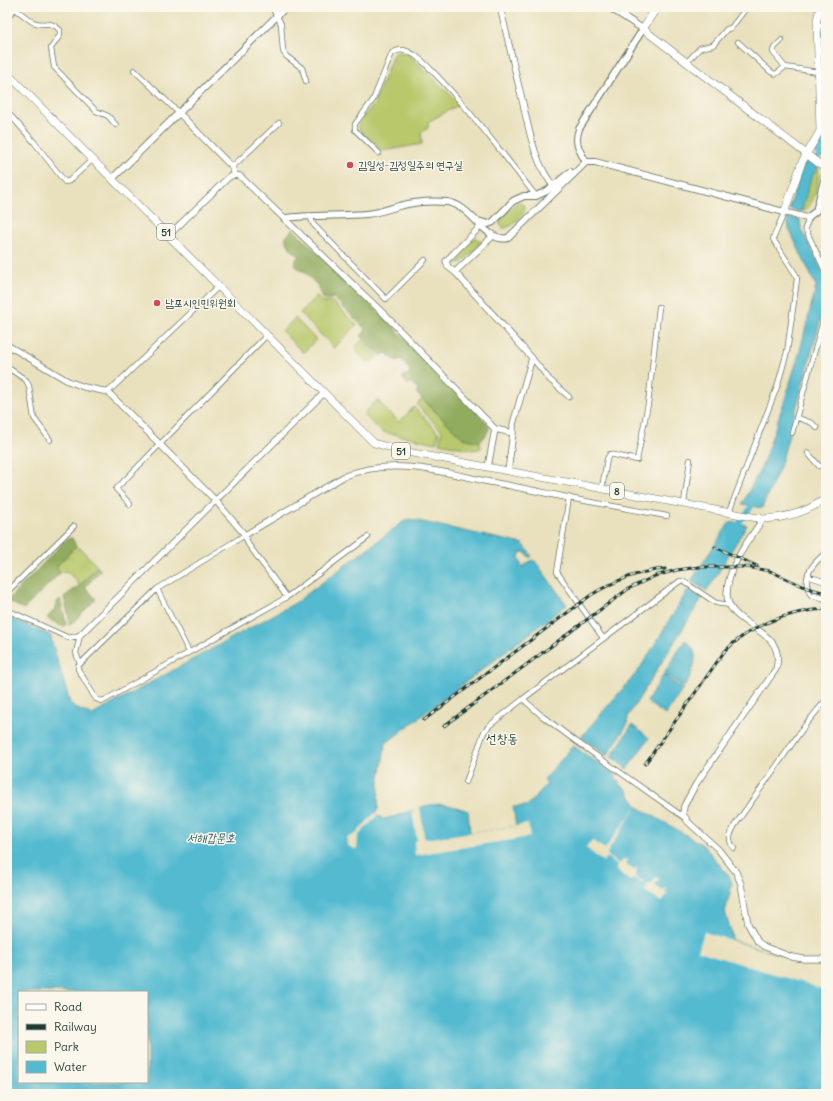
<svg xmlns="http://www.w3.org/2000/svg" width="833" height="1101" viewBox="0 0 833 1101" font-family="Delius,'Poor Story',sans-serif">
  <rect width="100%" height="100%" fill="#fbf7ec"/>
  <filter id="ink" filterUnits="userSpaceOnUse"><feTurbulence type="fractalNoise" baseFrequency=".025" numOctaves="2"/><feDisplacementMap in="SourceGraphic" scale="8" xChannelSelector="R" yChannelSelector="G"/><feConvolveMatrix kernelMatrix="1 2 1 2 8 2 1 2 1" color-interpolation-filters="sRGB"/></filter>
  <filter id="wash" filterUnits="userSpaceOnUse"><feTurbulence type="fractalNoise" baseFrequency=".012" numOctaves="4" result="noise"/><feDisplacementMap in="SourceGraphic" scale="16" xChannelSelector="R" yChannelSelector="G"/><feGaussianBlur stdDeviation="0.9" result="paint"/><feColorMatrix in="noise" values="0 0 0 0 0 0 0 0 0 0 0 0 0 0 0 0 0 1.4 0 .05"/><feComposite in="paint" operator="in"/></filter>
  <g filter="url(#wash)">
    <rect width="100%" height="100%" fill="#e9e1be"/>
    <path fill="#b8c86b" stroke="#6c8250" d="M397 52 407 53 460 104 428 122V128L421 133 422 144 383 151 358 128 360 121 374 104 393 55Z
      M818 167C821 176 814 208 804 211L802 210C805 196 808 176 818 167Z
      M519 202 525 206C526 214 511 229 503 228L500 224V220L516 203Z
      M476 238 480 241 479 246 462 262 456 263 454 259C457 252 469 239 476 238Z
      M316 296 323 303 333 302 357 325 334 348 300 313Z
      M295 318 316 340 303 353 282 331Z
      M363 340 378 356 371 362 370 361 368 363 355 350 357 348 356 346Z
      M422 399 463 438 480 442 481 448 475 450 439 443 442 431 417 405Z
      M377 400 399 422 414 407 439 433 436 443 382 432 363 414Z
      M76 546 81 549 97 566 80 586 69 573 64 571 59 574 56 566Z"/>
    <path fill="#92ac5f" stroke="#58744a" d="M293 229 383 316 490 426 486 435 480 442 463 438 416 393 418 390 411 382 408 385 403 379V376L408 375 410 371 401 359 396 361 386 353 381 356 361 336 366 330 334 298 327 300 321 297 318 286 303 270 301 271 294 264 299 255 291 249 285 238Z
      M72 538 76 546 57 566 59 574 24 609 7 601 67 539Z
      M97 566 101 570 85 587 96 599 69 626V617L64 597 84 582Z
      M60 599 66 623 65 626H61L47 618 57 607 56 603Z"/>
    <path fill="#53bad0" stroke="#397c82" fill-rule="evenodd" d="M821 41H826V155L823 158 812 151 822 137 825 125Z
      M808 158 818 167 811 178 801 212 789 209 801 171Z
      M787 216 800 220 801 228 826 279V300L780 467 762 508 742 504 762 466 783 405 800 351 816 286 789 229Z
      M409 519 523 544 532 556 530 558 524 552 520 553 519 558 522 567 532 560 535 561 567 605 386 743 379 782 378 810 375 813 383 819C421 812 426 795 468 811L470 833 516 826 513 807 527 806 547 784 544 780 545 778 573 746 617 776 615 778 619 781 618 783 625 788 638 807 703 845 730 877 732 885 725 912 731 931 732 940 826 969V1094H7V617L50 635 70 703 77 709 92 715 295 603 403 522ZM19 992H147V1082H19Z
      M730 522 747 525 707 591 691 581Z
      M688 590 702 598 628 716 627 725 607 756 581 737 639 670Z
      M685 640C703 653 693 672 684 687L664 674Z
      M663 675 683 689 665 715 647 702Z
      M632 725 649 738 627 769 611 757Z"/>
    <path fill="#e9e1be" d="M638 804 608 851 607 855 619 864 625 859 627 860 625 864 634 870 637 867 636 876 647 885 652 883 656 877 659 880 654 885 663 891 666 888 667 889 665 892 667 895 661 902 645 891 647 886 635 878 630 881 616 870 617 865 607 857 604 861 601 860 586 848 592 840 594 842 597 839 595 843 605 849Z
      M420 807 424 837 426 839 528 824 530 837 415 855 414 841H417L412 810Z
      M375 813 378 815 358 836 357 848 355 849 350 847 347 844V838L356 834Z
      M704 932 826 969V990L698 951Z"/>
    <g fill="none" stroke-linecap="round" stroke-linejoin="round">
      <path stroke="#53bad0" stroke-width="5" d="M826 7 823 22 826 61
        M814 163 826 146
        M739 523 756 501"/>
    </g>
  </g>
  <g filter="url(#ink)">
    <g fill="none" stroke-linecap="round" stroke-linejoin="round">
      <g stroke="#667664" stroke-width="6">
        <path id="minor" d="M13 7C17 10 30 21 33 22 44 27 49 19 60 30V35L51 48 54 67 96 111 108 116 116 125
          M272 7 281 24 283 51 286 56 302 68 306 81
          M641 7 653 14
          M7 18 16 7
          M817 26 826 25
          M782 40 774 48 773 52 785 67 818 72
          M738 42 771 72 776 74 785 67
          M687 62 700 48 713 45 727 29 731 28 747 7
          M134 70 179 113
          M11 116 34 142 65 182 69 181 92 160
          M379 153 355 130V124L373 100 392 53C397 50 403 49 409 52 422 58 431 70 441 80 475 116 505 157 536 196
          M232 167 279 123
          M310 215 313 224 386 299 425 260
          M810 216 805 228 826 273
          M532 358 550 380 569 397
          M7 367 26 380 29 386 34 418 50 440
          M108 392 218 287
          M798 418 812 423 817 428
          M792 433 826 310
          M808 453 819 466 826 467
          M602 488 607 459 610 454 637 460 648 404 659 307
          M684 503 690 460
          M130 504 116 489 267 335
          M729 512 777 387 787 352 797 279 796 275 773 239 784 213
          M826 553C813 563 800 578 811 595L826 599
          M808 573 810 577 826 582
          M157 589 189 652
          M7 592 74 526
          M287 597 248 544 245 535 157 589 78 666V669L96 699 101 701 105 700 287 597 368 537
          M7 610 69 638 80 635 76 653 80 664
          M603 638 557 572 569 498 667 516
          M523 699 680 581H683L716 603 730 605
          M466 782 484 732 490 725 523 699 542 716 577 742 685 818
          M734 848C727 840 730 834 735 825L806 724 826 700"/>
      </g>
      <g stroke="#667664" stroke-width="7">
        <path id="tertiary" d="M500 7C507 35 513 63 520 91 528 123 533 164 556 189
          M179 113 232 167 235 175 240 176 246 182 385 315 495 429
          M482 225 446 261 448 267 455 272 532 358 513 424V433
          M169 235 229 177 235 175
          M455 272 493 236
          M7 345 68 381 84 387 108 392 216 501 245 535 343 477C388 457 440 471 485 481 513 486 541 492 569 498
          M488 467 495 429 513 433 508 471
          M821 502 826 507
          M763 519C748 541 728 566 727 593 726 629 788 626 776 669L696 784 684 806 683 814 688 822 718 849 736 872 741 884 748 924 758 942 765 947 792 957 804 959H826
          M80 635 323 394"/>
      </g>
      <g stroke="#667664" stroke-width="8">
        <path id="secondary" d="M586 162H595L807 218 816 211 826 173
          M112 179 286 7
          M284 218C311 215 339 216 366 214 378 213 388 209 399 206 414 202 432 201 447 202 472 205 485 243 508 238L586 162C579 150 574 143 579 129L643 29 609 7
          M478 221 488 224 493 222 513 201 524 196H536L547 191 570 172"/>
      </g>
      <g stroke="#667664" stroke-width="8">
        <path id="primary" d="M657 7 643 29 826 169
          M7 73 374 443 402 451 763 519C786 518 807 513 826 498
          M784 213 802 162 820 131 817 20 820 7"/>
      </g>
      <use href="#minor" stroke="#fff" stroke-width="4.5"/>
      <use href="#tertiary" stroke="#fff" stroke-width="5.5"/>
      <use href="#secondary" stroke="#fff" stroke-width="6"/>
      <use href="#primary" stroke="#fff" stroke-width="7"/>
      <g stroke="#1f3d34" stroke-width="3">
        <path id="rail" d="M715 547 757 566
          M424 720 591 595C614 581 638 571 665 569
          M444 726 628 589 655 576 677 570 699 567H746L770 571 807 588 826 593
          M645 764 724 652C750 625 789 611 826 609"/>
      </g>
      <use href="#rail" stroke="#fbf7ec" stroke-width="1.5" stroke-dasharray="4.5" stroke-linecap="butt"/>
    </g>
  </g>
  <g fill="#d1495b" stroke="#fbf7ec" stroke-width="1.5">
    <circle cx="350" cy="165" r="4"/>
    <circle cx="157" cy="303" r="4"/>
  </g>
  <g text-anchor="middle" stroke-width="3" stroke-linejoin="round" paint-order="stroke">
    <g fill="#fbf7ec" stroke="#61756b" stroke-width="1">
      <rect x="157" y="224" width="18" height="16" rx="3"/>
      <rect x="392" y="443" width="18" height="16" rx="3"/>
      <rect x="610" y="483" width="14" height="16" rx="3"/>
    </g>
    <g font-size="10" font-weight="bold" fill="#1f3d34">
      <text x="166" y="236">51</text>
      <text x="401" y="455">51</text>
      <text x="617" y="495">8</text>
    </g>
    <g font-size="11" fill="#1f3d34" stroke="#fbf7ec" text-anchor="start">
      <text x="358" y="169">김일성-김정일주의 연구실</text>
      <text x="165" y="307">남포시인민위원회</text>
    </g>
    <g font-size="12" font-style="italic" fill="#2c5c5b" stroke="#fbf7ec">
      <text x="211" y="842">서해갑문호</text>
    </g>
    <g font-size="13" fill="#1f3d34" stroke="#fbf7ec">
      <text x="502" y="743">선창동</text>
    </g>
  </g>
  <rect width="833" height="1101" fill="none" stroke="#fbf7ec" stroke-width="24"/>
  <rect x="18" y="991" width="130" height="92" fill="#fbf7ec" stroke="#a3ada2"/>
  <rect x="26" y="1004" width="20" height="6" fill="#ffffff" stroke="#a3ada2"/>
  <text x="54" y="1011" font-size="12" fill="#1f3d34">Road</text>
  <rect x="26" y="1024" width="20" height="6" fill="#1f3d34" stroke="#a3ada2"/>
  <text x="54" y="1031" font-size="12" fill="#1f3d34">Railway</text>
  <rect x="26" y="1041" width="20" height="12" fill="#b8c86b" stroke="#a3ada2"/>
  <text x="54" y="1051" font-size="12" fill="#1f3d34">Park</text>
  <rect x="26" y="1061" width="20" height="12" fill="#53bad0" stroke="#a3ada2"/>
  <text x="54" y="1071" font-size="12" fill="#1f3d34">Water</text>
</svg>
